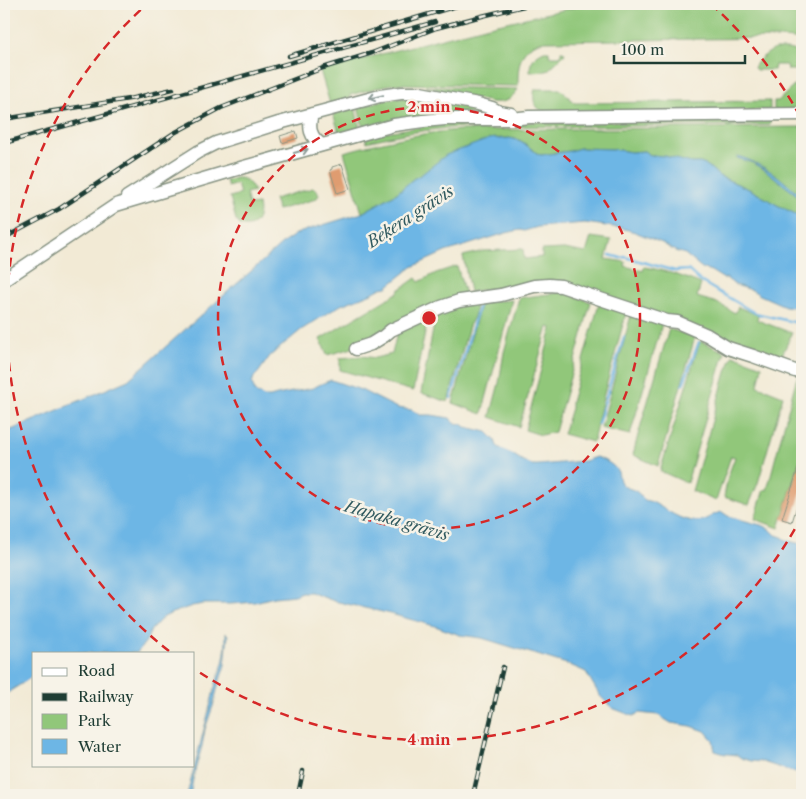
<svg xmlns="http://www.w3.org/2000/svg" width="806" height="799" viewBox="0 0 806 799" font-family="'Libre Caslon Text',serif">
  <rect width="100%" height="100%" fill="#f7f3e8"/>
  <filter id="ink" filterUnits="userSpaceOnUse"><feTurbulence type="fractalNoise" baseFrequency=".02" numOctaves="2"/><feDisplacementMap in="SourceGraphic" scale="10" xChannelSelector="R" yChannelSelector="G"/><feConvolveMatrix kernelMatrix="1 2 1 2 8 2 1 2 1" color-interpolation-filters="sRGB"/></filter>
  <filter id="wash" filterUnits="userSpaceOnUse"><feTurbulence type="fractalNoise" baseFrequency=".0096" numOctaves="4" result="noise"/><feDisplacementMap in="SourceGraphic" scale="20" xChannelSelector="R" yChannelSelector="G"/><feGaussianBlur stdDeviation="1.12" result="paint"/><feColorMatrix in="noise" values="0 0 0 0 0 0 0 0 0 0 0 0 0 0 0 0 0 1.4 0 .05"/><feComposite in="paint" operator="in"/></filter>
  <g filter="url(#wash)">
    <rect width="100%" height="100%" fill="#f2ead5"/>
    <path fill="#91c77a" stroke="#588257" d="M590 4H802V41L794 39 780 38 544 41C519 46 518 64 518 86L399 84 388 85 350 95V98L330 104 320 70 489 26Z
      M775 49C785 49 794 48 802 55V70H788L787 65H775L774 70H756L754 68C757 60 767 53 775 49Z
      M544 51H549V56H561V51H563L565 54 547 71 530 72C529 62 535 55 544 51Z
      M802 81V104C794 111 784 110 774 110V101H778L798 82Z
      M425 87 518 89C511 101 504 103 491 102Z
      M535 89H560L575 103 770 101V110L546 112C534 109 532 100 535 89Z
      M417 97 485 111V112L440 114 363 128 358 107 388 99Z
      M355 107 360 129 340 135 333 114Z
      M770 120V125L461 127C429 129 398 134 367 142L366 138 386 132 446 123Z
      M802 127V217L777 205 751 190 719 176 708 166 700 163H691L665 156 650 155 644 151 631 152 613 149 580 148 570 151 541 155C533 152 528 145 521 141 515 137 497 138 489 139L413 179 397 193 362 213 344 152C384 141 419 133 460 130Z
      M235 178C244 177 250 182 254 191L246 193 249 205 258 204C261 217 256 230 240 225L236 220 230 197 240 194 237 184 228 187 226 181Z
      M313 188 317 190 319 195 316 199 278 210 274 199Z
      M591 237 611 240 606 259 626 262 625 266 643 271 644 267C664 270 682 276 701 284L697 297 717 303 735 313 738 307 758 315 757 320 792 333 779 362 744 347 596 292 507 288 487 289 470 292 463 256 483 251 523 249 524 259 542 257V250L564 249 586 253Z
      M457 266 465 294 360 346 327 355 320 339 397 293 399 290 416 278 419 282 436 273Z
      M563 292 591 302 555 432 541 435 525 430 552 328 548 327 519 427 490 417 499 383 504 352 519 298Z
      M512 300 482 414 453 403 481 302Z
      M476 303 474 317 469 326 448 402 421 393 436 314 458 306Z
      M599 304 626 313 603 398 593 442 563 434 571 408V402Z
      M631 315 662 324 630 435 601 428Z
      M423 320 427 323 413 391 340 370V358L362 356 375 358 392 354 397 333Z
      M669 329 695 337 658 466 633 455 638 435Z
      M700 341 725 352 687 483 660 471Z
      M733 355 762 366 758 386 783 396 758 483 749 505 724 497 728 476 735 457 731 456 716 501 692 491 726 372Z
      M798 376H802V454L779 528 755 519 764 489 767 490 796 380Z"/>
    <path fill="#6db6e5" stroke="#467a8c" d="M496 138 499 139 510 138 521 141 538 154 541 155 570 151 580 148 613 149 631 152 644 151 650 155 665 156 691 163H700L708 166 719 176 751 190 777 205 802 217V308L785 306 760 295 752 290 735 285 726 278 724 279 711 271 702 268 685 254 675 251 662 243 635 232 621 228 585 223 538 227 524 231 520 230 506 233 445 252 412 267 387 287 381 288 372 293 341 305 301 330 270 356 258 373 254 377 252 383 255 392 264 397H270L277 395 313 388 321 384 331 380 361 390 397 408 412 410 420 415H431L450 418 454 423 462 424 466 427 487 432 495 440 497 446 503 450 512 454 523 461 532 465H538L584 461 596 457C604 460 614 464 618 472 619 475 619 480 621 483 625 489 632 488 637 492 640 494 642 498 645 500 647 501 650 501 652 502 666 509 681 522 697 521 707 521 713 513 722 512L728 516 764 526 771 530 776 535 782 537 788 541 802 544V775L763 762 751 761 741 758 737 755 728 754H725L715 751 713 740 705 731 691 726 671 723 658 715 639 713 633 716 612 708 600 696 586 672 570 665 482 638 460 635 435 626 387 613 334 601 310 592H301L295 595 274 597 255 602 231 604H203L192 606 172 613 162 618 151 630 146 641 137 653H34V674C24 684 14 687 4 696V433L128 380 283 243 296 234 310 229 362 213 397 193 413 179 422 174 446 155 489 139Z
      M737 156C752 160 764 167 776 175 785 182 792 189 802 194V198C785 188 770 171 753 163 748 161 742 160 737 158Z
      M226 633 228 635 225 665 218 686 213 706 205 729 202 746 194 774 190 795H187L216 683C224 663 226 655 226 633Z"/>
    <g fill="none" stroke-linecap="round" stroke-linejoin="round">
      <path stroke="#6db6e5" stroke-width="2.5" d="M610 255 621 258 625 257 675 271 688 270 700 281 755 313 802 324
        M683 384 699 342
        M451 398 479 305
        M598 424 624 337"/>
    </g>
    <g id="blocks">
      <path fill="#df9c6f" d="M296 131 298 138 282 143 280 136Z
        M342 164 350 189 337 193 330 170 332 169V167Z
        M801 459H802V490L792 522 782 519Z"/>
    </g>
  </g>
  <g filter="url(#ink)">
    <use href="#blocks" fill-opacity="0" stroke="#889484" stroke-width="1"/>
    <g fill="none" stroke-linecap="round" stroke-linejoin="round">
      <g stroke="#889484" stroke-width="15">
        <path id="minor" d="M312 114C308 128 310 137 322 145
          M127 197 198 152 216 143 279 123 380 96 401 93H420L478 104 492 108 499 112 511 114
          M4 280 116 205 244 167 394 125 423 121 445 119H511L529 117 802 114
          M356 349 371 344 384 336 391 330 441 307 459 301 501 295 534 286 549 285 561 286 667 321 677 322 707 335 728 348 753 356 795 371H802"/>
      </g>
      <use href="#minor" stroke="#fff" stroke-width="12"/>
      <g stroke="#1f3d34" stroke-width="4.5">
        <path id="rail" d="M289 56 463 4
          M129 99 173 89
          M4 119 135 98
          M4 143 435 22
          M4 238 59 209 174 133 221 108 323 68 372 53 436 28 482 16 532 4
          M298 795 303 771
          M473 795 503 667"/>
      </g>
      <use href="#rail" stroke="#f7f3e8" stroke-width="2.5" stroke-dasharray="8" stroke-linecap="butt"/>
    </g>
    <defs><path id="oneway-shaft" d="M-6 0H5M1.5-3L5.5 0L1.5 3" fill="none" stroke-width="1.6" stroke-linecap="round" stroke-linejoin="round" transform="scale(1.25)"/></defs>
    <g stroke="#8f9e9a">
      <use href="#oneway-shaft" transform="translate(376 97) rotate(167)"/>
      <use href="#oneway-shaft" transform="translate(301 151) rotate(-16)"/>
    </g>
  </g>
  <g fill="none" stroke="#d62828" stroke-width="2.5" stroke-dasharray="9 6">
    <circle cx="429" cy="318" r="211"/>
    <path d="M802 516A422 422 0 0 1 196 670M169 651A422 422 0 0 1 147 4M711 4A422 422 0 0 1 802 120"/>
  </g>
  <g text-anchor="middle" stroke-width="5" stroke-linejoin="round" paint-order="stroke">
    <g font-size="16" font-style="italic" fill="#325b60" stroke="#f7f3e8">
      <text transform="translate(410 216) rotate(-33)" y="6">Beķera grāvis</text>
      <text transform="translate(397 520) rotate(16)" y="6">Hapaka grāvis</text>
    </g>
  </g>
  <circle cx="429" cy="318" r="8" fill="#d62828" stroke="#f7f3e8" stroke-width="2.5"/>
  <g font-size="15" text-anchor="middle" font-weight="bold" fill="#d62828" stroke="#f7f3e8" stroke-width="5" stroke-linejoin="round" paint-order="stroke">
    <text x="429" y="112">2 min</text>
    <text x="429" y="745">4 min</text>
  </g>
  <rect width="806" height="799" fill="none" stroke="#f7f3e8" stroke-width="20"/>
  <rect x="32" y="652" width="162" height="115" fill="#f7f3e8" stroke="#a1aaa0"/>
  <rect x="42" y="668" width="25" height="8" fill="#ffffff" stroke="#a1aaa0"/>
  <text x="78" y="676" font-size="15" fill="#1f3d34">Road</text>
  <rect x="42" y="693" width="25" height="8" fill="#1f3d34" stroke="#a1aaa0"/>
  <text x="78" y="702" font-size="15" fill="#1f3d34">Railway</text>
  <rect x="42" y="714" width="25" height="15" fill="#91c77a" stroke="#a1aaa0"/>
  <text x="78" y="726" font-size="15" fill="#1f3d34">Park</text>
  <rect x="42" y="739" width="25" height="15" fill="#6db6e5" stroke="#a1aaa0"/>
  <text x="78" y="752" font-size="15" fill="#1f3d34">Water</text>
  <path d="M614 55v8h131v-8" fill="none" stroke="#1f3d34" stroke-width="2.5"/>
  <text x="621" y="55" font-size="15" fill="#1f3d34" stroke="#f7f3e8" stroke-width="4" paint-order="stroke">100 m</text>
</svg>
